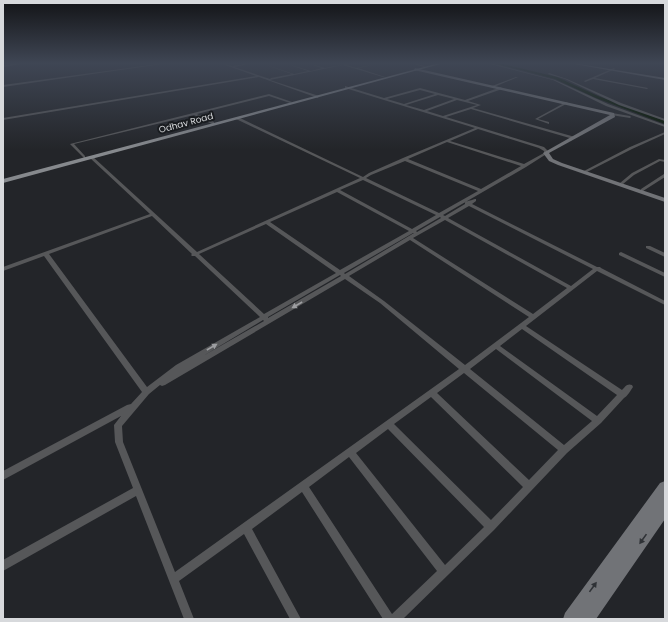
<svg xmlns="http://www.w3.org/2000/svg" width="668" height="622" viewBox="0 0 668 622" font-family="Poppins,sans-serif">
  <rect width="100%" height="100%" fill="#232529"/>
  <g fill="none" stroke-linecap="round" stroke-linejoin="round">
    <path fill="#041500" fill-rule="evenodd" d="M493 63H498L557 77 598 96 665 121V124L596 98 555 79Z"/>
    <path fill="#565759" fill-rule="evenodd" d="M24 63H28L3 67V65Z
      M165 63H169L3 87V85Z
      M220 63H222L270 79 271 78 292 74 260 63 294 74 308 71 284 63 311 71 322 68 307 63 325 68 353 63 346 65 356 68 383 63 358 68 385 77H383L343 65 270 80 319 96 318 98 259 77 3 120V118L256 76Z
      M249 63H253L234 67 233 66Z
      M411 63H414L425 66 424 67Z
      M487 63H490L555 80 608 104 665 125V127L606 106 553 80Z
      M614 68 615 69 595 78 648 88 647 89 593 79 585 82 584 81Z
      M549 73 567 79 621 103 665 119V121L619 105 565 79 548 74Z
      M516 77H518L494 87 492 86Z
      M345 86 384 98 420 88 465 100 501 87 502 89 468 101 481 105 473 108 575 137V139H573L471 109 446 117 544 147 548 151V153L526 167 443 215 445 216 465 204V202C469 201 474 199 476 199V201L472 204 597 267H600L601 268 665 301V305L597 271 526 326 622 390C625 387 627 383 632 385L633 387C631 390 627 397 624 398L601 423 567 453 494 530 403 619H383L302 492 252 529 301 619H290L244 534 179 581 194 619H184L136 496 3 571V560L133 488 115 442 114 425 121 416 3 480V471L127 405 131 404 142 392 44 256 3 271V267L150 214 90 158V156H92L197 252 360 178 236 119V117H238L363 177 369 173 403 158 475 128 345 88ZM420 90 435 94 404 104 387 99ZM438 95 454 99 424 110 406 105ZM457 100 477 105 443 116 427 111ZM478 129 539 148 544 151V153L524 164 450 141ZM447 142 521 166 481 189 408 159ZM405 161 478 191 439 213 366 178 371 175ZM363 180 436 215 412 229 340 190ZM337 192 409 231 340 270 270 222ZM469 206 593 269 571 286 448 218ZM152 216 192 254 191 255 192 256H195L260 317 176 365 147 387 49 254ZM440 217 441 218 417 232 416 231ZM445 220 567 288 533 314 413 238ZM266 224 336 273 264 314 199 254ZM413 233H414L345 274 344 273ZM410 240 529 317 465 365 384 301 349 276ZM340 275 341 276 268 318V317ZM345 279 380 303 459 369 175 572 123 442 122 426 149 394 160 385 162 386 165 385ZM263 320 264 321 203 356ZM522 329 617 395 597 416 500 346ZM496 349 592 421 564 445 470 369ZM464 373 558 450 529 480 437 393ZM431 397 523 487 491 520 394 424ZM388 429 484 527 445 565 356 453ZM349 457 437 571 392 614 309 487Z
      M269 94 292 102 290 103 269 96 197 114 214 122V124H212L194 115 74 144 85 156V158H84L70 144Z
      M566 102 568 103 538 119 549 122V124L535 119Z
      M612 113 630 116 631 117 630 118 611 115Z
      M665 132V134L632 149 587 172 584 171 630 147Z
      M659 159 665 160V162L660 161 634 175 623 184 620 183 632 173Z
      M664 174H665V177L643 191H641V189Z
      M646 246H650L665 253V257L646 248Z
      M621 252 665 273V277L619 255V253Z"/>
    <path fill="#717377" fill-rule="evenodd" d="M573 63 665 78V80L574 64Z
      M415 68 614 113 615 117 549 153 553 159 562 163 665 198V202L558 165 549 161 543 153 610 115 414 70Z
      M665 481V519L596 619H563L565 613 660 483Z"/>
    <path fill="#86898d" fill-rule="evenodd" d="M439 63H444L3 183V179Z"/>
  </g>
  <defs><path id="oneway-solid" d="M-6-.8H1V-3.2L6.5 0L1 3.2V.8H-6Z"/></defs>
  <g fill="#9d9ea1">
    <use href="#oneway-solid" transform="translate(297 305) rotate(150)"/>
    <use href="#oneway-solid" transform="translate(212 347) rotate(-30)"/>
  </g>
  <g fill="#2f3236">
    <use href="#oneway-solid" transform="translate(643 539) rotate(125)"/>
    <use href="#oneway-solid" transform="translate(593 587) rotate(-54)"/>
  </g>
  <linearGradient id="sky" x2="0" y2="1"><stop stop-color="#131417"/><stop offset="0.42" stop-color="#3f4654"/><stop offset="1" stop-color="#3f4654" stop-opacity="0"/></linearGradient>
  <rect width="668" height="150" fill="url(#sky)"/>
  <g text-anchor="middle" stroke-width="4" stroke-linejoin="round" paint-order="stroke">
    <g font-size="9" fill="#d7d9dc" stroke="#191c20">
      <text transform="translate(186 123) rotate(-15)" y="3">Odhav Road</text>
    </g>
  </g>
  <rect width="668" height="622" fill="none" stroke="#d7d9dc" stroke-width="8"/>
</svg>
